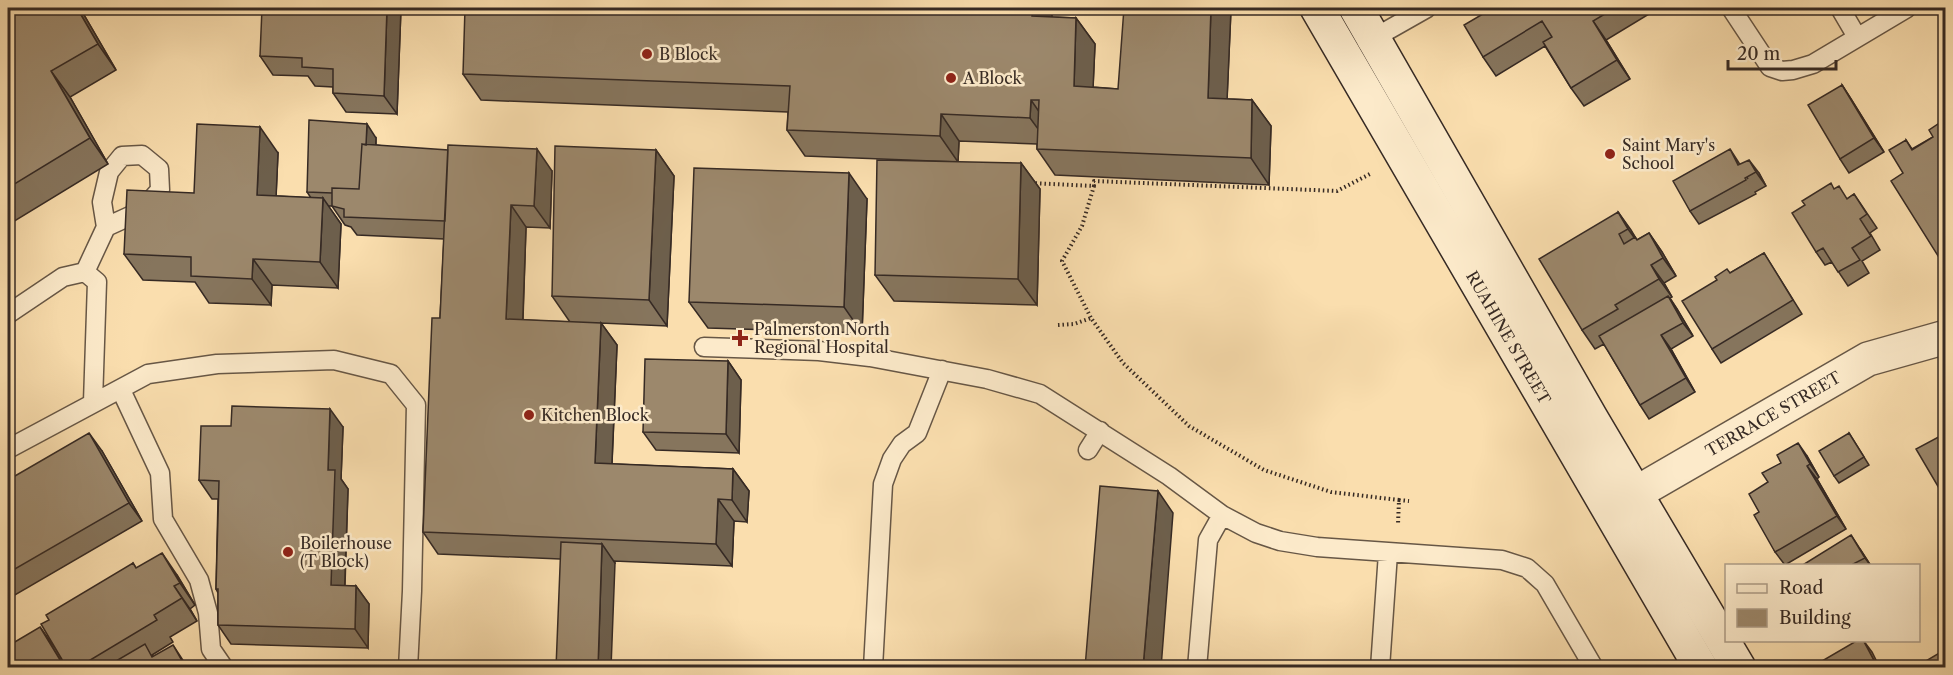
<svg xmlns="http://www.w3.org/2000/svg" width="1953" height="675" viewBox="0 0 1953 675" font-family="'Libre Caslon Text',serif">
  <rect width="100%" height="100%" fill="#fadeae"/>
  <filter id="stains"><feTurbulence type="fractalNoise" baseFrequency=".00333" numOctaves="4"/><feColorMatrix values="0 0 0 0 .2 0 0 0 0 .09 0 0 0 0 .02 0 0 0 .5 -.17"/></filter>
  <radialGradient id="worn" r=".72"><stop offset=".6" stop-color="#630" stop-opacity="0"/><stop offset="1" stop-color="#630" stop-opacity=".3"/></radialGradient>
  <g fill="none" stroke-linecap="round" stroke-linejoin="round">
    <g stroke="#675746" stroke-width="21">
      <path id="service" d="M1731 8 1770 67 1782 71 1793 70 1813 64 1907 8
        M1840 8 1857 37
        M1367 42 1427 8
        M85 272 106 227 102 202 109 172 122 156 142 155 159 169 160 190 141 211 106 227
        M85 272 97 282 93 402
        M8 314 63 277 85 272
        M704 347 819 351 870 357 987 379 1040 394 1169 476 1222 515 1256 533 1280 541 1317 547 1502 560 1527 568 1545 584 1594 668
        M121 390 160 473 163 519 199 580 208 613 211 649 224 668
        M8 449 148 374 217 364 334 360 391 374 416 405 412 591 408 668
        M1088 450 1100 431
        M873 668 883 484 892 459 902 444 917 433 942 370
        M1197 668 1208 540 1222 515
        M1380 668 1388 553"/>
    </g>
    <g stroke="#675746" stroke-width="36">
      <g id="minor">
        <path id="s1" d="M1612 507 1868 359 1946 337"/>
      </g>
    </g>
    <g stroke="#362a24" stroke-width="36">
      <g id="secondary">
        <path id="s2" d="M1317 8 1701 668"/>
        <path d="M1356 8 1591 418 1739 668"/>
      </g>
    </g>
    <path stroke="#362a24" stroke-width="4" stroke-dasharray="1.5 3" stroke-linecap="butt" d="M1031 183 1094 186 1082 226 1062 261 1091 318
      M1094 186V181L1337 191 1370 174
      M1058 325 1074 324 1091 318 1123 363 1189 426 1264 470 1331 492 1399 500 1398 524
      M1399 500 1409 501"/>
    <use href="#service" stroke="#fceaca" stroke-width="18"/>
    <use href="#minor" stroke="#fceaca" stroke-width="33"/>
    <use href="#secondary" stroke="#fceaca" stroke-width="33"/>
  </g>
  <path fill="#86755d" stroke="#362a24" stroke-width="1.5" d="M8 8H80L116 70 70 97 108 164 8 225Z
    M401 8 397 114 346 112 333 93V87L315 86 308 76 273 75 260 56Z
    M1052 8V17L1076 18 1095 44 1093 87 1118 89 1231 9 1227 99 1252 100 1271 126 1269 185 1055 175 1037 149V144L959 141 958 162 805 156 787 130 788 112 481 100 463 74Z
    M1493 8H1659L1606 40 1630 79 1584 106 1571 88 1545 46 1496 76 1483 57Z
    M1842 85 1851 99 1884 152 1849 173 1840 159Z
    M1946 122V267L1940 259 1903 173 1906 140 1912 149 1933 137Z
    M376 138V145L552 171 550 228 526 227 523 320 570 322 552 296 656 150 674 176 667 326 601 323 617 345 612 464 733 469 749 491 747 522 734 521 732 566 614 561 615 563 560 559 438 554 423 532 440 318 444 239 357 235 351 227 345 225 332 206H328L341 224 338 288 272 285 271 305 209 303 195 282 143 280 124 254 278 153 276 196 311 198 307 192Z
    M1021 163 1040 189 1037 305 894 301 875 275Z
    M1740 164 1759 173 1766 186 1755 192 1756 194 1699 224 1690 211Z
    M1854 194 1877 228 1870 233 1880 250 1862 261 1869 273 1848 286 1832 262 1825 265 1816 252 1848 198Z
    M867 199 862 333 708 328 689 302Z
    M1618 212 1637 240 1649 233 1662 252 1676 276 1664 283 1672 297 1670 298 1677 309 1693 336 1671 349 1695 392 1649 419 1640 405 1604 344 1595 349 1582 330Z
    M1764 253 1802 314 1721 363 1712 349 1730 273Z
    M728 361 741 380 739 453 656 450 643 432Z
    M343 427 341 479 348 489 345 586H356L369 604 368 648 231 644 218 625V593L216 589 218 499H212L199 480Z
    M1849 433 1869 465 1839 483 1834 476Z
    M102 451 142 521 8 599V480Z
    M1807 456 1819 477 1817 479 1846 529 1785 565 1775 552 1759 512Z
    M1860 549 1871 566H1801Z
    M133 563 136 568 177 575 195 605 190 609 197 621 170 637 173 642 152 655 154 657 188 668H67Z"/>
  <path fill="#6d5f4c" stroke="#362a24" stroke-width="1.5" d="M77 8H80L116 70 98 44Z
    M387 8H401L397 114 384 96Z
    M1033 8H1052L1051 43 1032 16Z
    M1211 8H1230L1231 9 1226 124 1208 98Z
    M1076 18 1095 44 1092 112 1074 86Z
    M1593 21 1606 40 1630 79 1617 60Z
    M51 71 70 97 108 164 90 138Z
    M1842 85 1851 99 1884 152 1874 138Z
    M1031 100 1049 126V144L1030 118Z
    M1252 100 1271 126 1269 185 1251 158Z
    M941 114 959 141 958 162 940 136Z
    M367 124 376 138 373 208 363 194Z
    M260 127 278 153 275 221 257 195Z
    M537 149 552 171 550 228 534 206Z
    M1730 149 1739 163 1748 179 1738 165Z
    M656 150 674 176 667 326 649 300Z
    M1749 160 1759 173 1766 186 1756 172Z
    M1021 163 1040 189 1037 305 1018 279Z
    M849 173 867 199 862 333 844 307Z
    M323 198 341 224 338 288 320 262Z
    M511 205 526 227 522 341 506 319Z
    M1618 212 1631 230 1641 247 1628 229Z
    M1649 233 1662 252 1676 276 1663 258Z
    M253 259 272 285 271 305 252 279Z
    M1651 265 1664 283 1672 297 1659 279Z
    M1668 296 1677 309 1693 336 1683 323Z
    M601 323 617 345 611 485 595 463Z
    M1661 335 1671 349 1695 392 1686 378Z
    M728 361 741 380 739 453 726 434Z
    M330 409 343 427 341 479 348 489 344 604 331 585 328 470Z
    M89 433 102 451 142 521 129 503Z
    M1798 443 1807 456 1819 477 1810 464Z
    M1807 466 1817 479 1846 529 1837 516Z
    M733 469 749 491 747 522 732 500Z
    M1158 491 1173 513 1161 668H1143Z
    M718 499 734 521 732 566 716 544Z
    M1851 535 1860 549 1871 566 1865 558Z
    M602 544 615 563 611 668H598Z
    M162 553 177 575 195 605 180 583Z
    M174 586 190 609 197 621 182 598Z
    M356 586 369 604 368 648 355 629Z
    M40 627 56 649 67 668H65Z
    M1863 640 1872 652 1880 668H1878Z
    M173 645 188 668H186Z"/>
  <path fill="#9c886c" stroke="#362a24" stroke-width="1.5" d="M8 8H77L98 44 51 71 90 138 8 188Z
    M262 8H387L384 96 333 93V69L302 67V58L260 56Z
    M465 8H1033L1032 16 1076 18 1074 86 1118 89 1124 8H1211L1208 98 1252 100 1251 158 1037 149 1039 100H1031L1030 118 941 114 940 136 787 130 790 86 463 74Z
    M1493 8H1615L1593 21 1617 60 1571 88 1543 42 1552 37 1542 21 1483 57 1464 25Z
    M1842 85 1874 138 1840 159 1808 105Z
    M309 120 367 124 366 145 362 144 359 189 332 188V193L307 192Z
    M1944 120 1946 122V255L1940 259 1891 181 1903 173 1889 150 1906 140 1912 150 1933 137 1929 130Z
    M197 124 260 127 257 195 323 198 320 262 253 259 252 279 191 276V257L124 254 127 190 194 193Z
    M362 144 448 150 445 221 344 217V209L332 206V188L359 189Z
    M448 145 537 149 534 206 511 205 506 319 601 323 595 463 733 469 732 500 718 499 716 544 423 532 432 318H440Z
    M555 146 656 150 649 300 552 296Z
    M1730 149 1738 165 1749 160 1756 172 1745 178 1746 180 1690 211 1673 181Z
    M877 160 1021 163 1018 279 875 275Z
    M694 168 849 173 844 307 689 302Z
    M1831 183 1834 189 1839 186 1847 199 1854 194 1867 214 1860 219 1871 236 1852 248 1860 260 1838 272 1823 248 1816 252 1792 213 1805 205 1802 201Z
    M1618 212 1628 229 1619 234 1624 244 1635 237 1637 240 1649 233 1663 258 1651 265 1659 279 1615 305 1618 309 1582 330 1539 259Z
    M1764 253 1793 300 1712 349 1682 301 1717 280 1715 277 1727 269 1730 273Z
    M1668 296 1683 323 1661 335 1686 378 1640 405 1599 336Z
    M645 359 728 361 726 434 643 432Z
    M232 406 330 409 328 470H335L331 585 356 586 355 629 218 625V589H216L219 481 199 480 201 426H231Z
    M89 433 129 503 8 573V480Z
    M1849 433 1864 457 1834 476 1819 451Z
    M1946 433V500L1916 449Z
    M1798 443 1810 464 1807 466 1837 516 1775 552 1754 515 1759 512 1749 494 1768 482 1762 473 1781 463 1777 455Z
    M1100 486 1158 491 1143 668H1085Z
    M1851 535 1865 558 1853 564 1854 566H1801Z
    M561 542 602 544 598 668H556Z
    M162 553 180 583 174 586 182 598 154 615 157 620 77 668H67L41 624 49 620 46 615 133 563 136 568Z
    M40 627 65 668H8V646Z
    M1858 640H1863L1878 668H1810Z
    M145 644 152 657 173 645 186 668H104Z
    M1946 649V668H1914Z"/>
  <g fill="#8f2418" stroke="#fceaca" stroke-width="2">
    <circle cx="647" cy="54" r="6"/>
    <circle cx="951" cy="78" r="6"/>
    <circle cx="1610" cy="154" r="6"/>
    <path d="M737 329h6v6h6v6h-6v6h-6v-6h-6v-6h6z"/>
    <circle cx="529" cy="415" r="6"/>
    <circle cx="288" cy="552" r="6"/>
  </g>
  <g text-anchor="middle" stroke-width="5" stroke-linejoin="round" paint-order="stroke">
    <g font-size="16" fill="#362a24" stroke="#fceaca" text-anchor="start">
      <text x="659" y="60">B Block</text>
      <text x="963" y="84">A Block</text>
      <text x="1622" y="151">Saint Mary's<tspan x="1622" dy="18">School</tspan></text>
      <text x="754" y="335">Palmerston North<tspan x="754" dy="18">Regional Hospital</tspan></text>
      <text x="541" y="421">Kitchen Block</text>
      <text x="300" y="549">Boilerhouse<tspan x="300" dy="18">(T Block)</tspan></text>
    </g>
    <g font-size="16" fill="#362a24" stroke="#fceaca">
      <text dy="6" stroke="none"><textPath href="#s2" startOffset="381">RUAHINE STREET</textPath></text>
      <text dy="6" stroke="none"><textPath href="#s1" startOffset="186">TERRACE STREET</textPath></text>
    </g>
  </g>
  <rect width="1953" height="675" fill="none" stroke="#fadeae" stroke-width="30"/>
  <rect x="9" y="9" width="1935" height="657" fill="none" stroke="#362a24" stroke-width="3"/>
  <rect x="15" y="15" width="1923" height="645" fill="none" stroke="#362a24" stroke-width="1.5"/>
  <rect x="1725" y="564" width="195" height="78" fill="#fceaca" stroke="#ad9d88" stroke-width="1.5"/>
  <rect x="1737" y="584" width="30" height="9" fill="#fceaca" stroke="#ad9d88" stroke-width="1.5"/>
  <text x="1779" y="594" font-size="18" fill="#362a24">Road</text>
  <rect x="1737" y="609" width="30" height="18" fill="#9c886c" stroke="#ad9d88" stroke-width="1.5"/>
  <text x="1779" y="624" font-size="18" fill="#362a24">Building</text>
  <path d="M1728 60v9h108v-9" fill="none" stroke="#362a24" stroke-width="3"/>
  <text x="1737" y="60" font-size="18" fill="#362a24" stroke="#fceaca" stroke-width="4.5" paint-order="stroke">20 m</text>
  <rect width="100%" height="100%" filter="url(#stains)"/>
  <rect width="100%" height="100%" fill="url(#worn)"/>
</svg>
